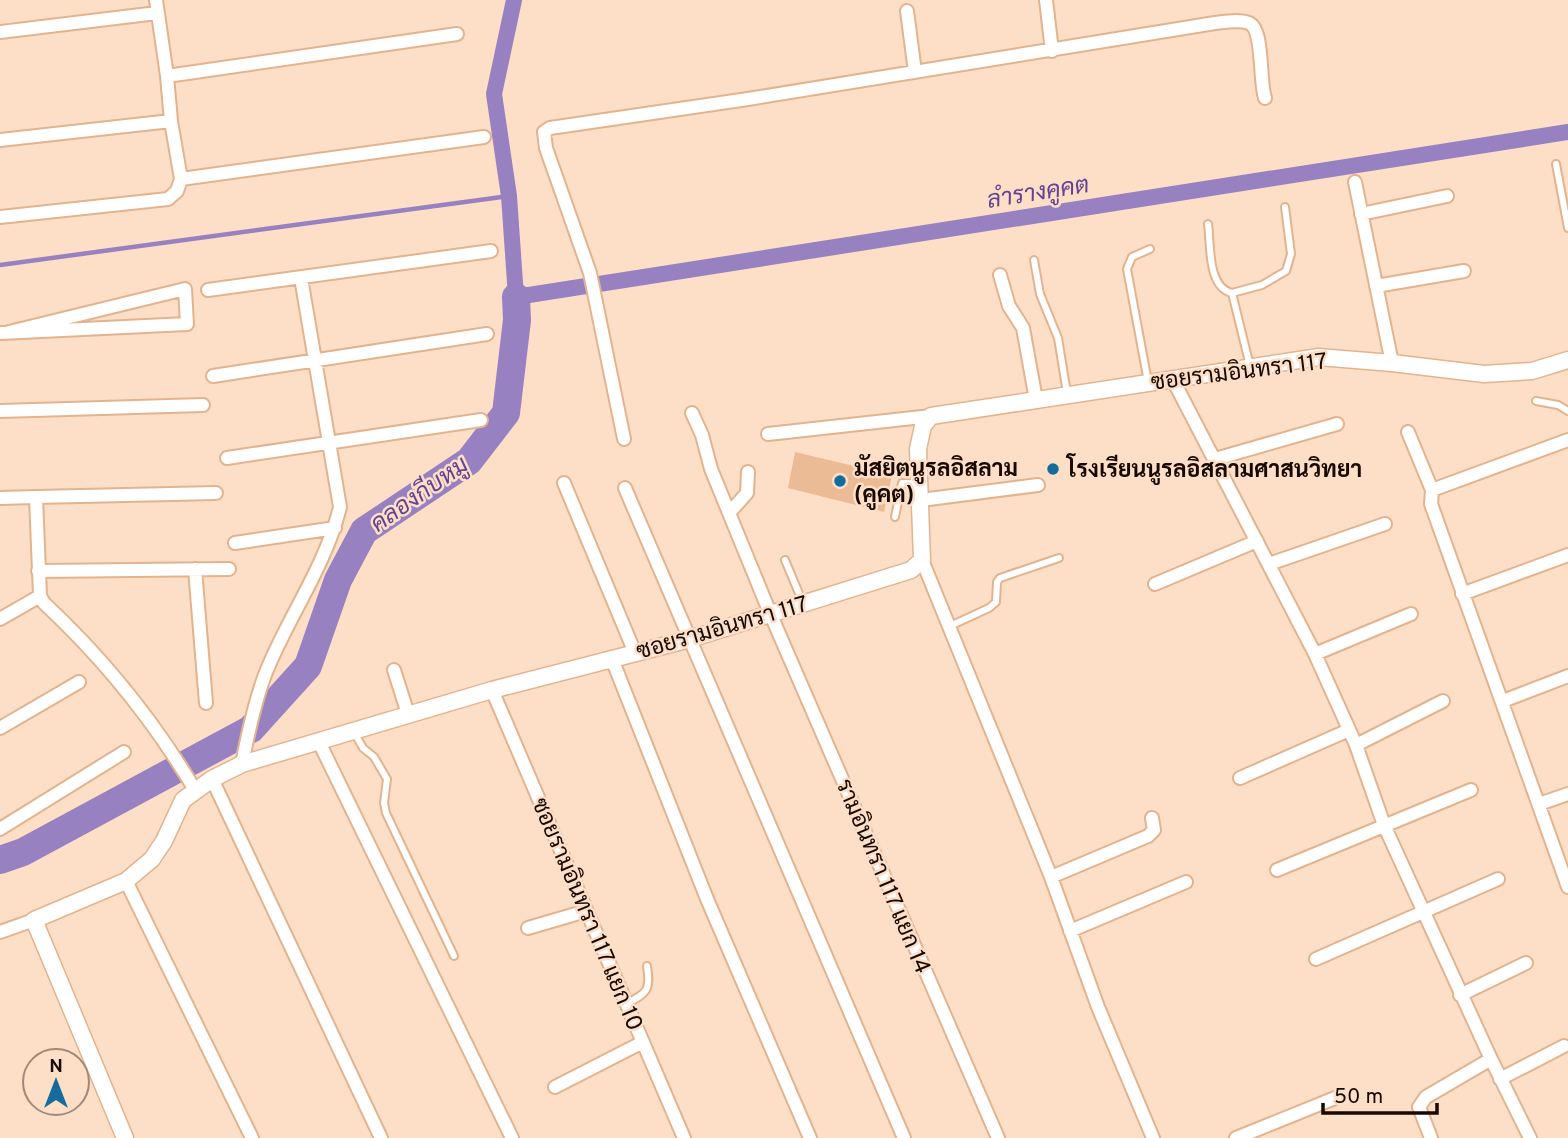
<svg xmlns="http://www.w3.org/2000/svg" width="1568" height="1138" viewBox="0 0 1568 1138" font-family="Overpass,Sarabun,sans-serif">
  <rect width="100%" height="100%" fill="#fddfc8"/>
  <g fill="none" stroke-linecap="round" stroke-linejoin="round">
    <path stroke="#9781c0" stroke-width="4.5" d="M0 265 509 196"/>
    <path stroke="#9781c0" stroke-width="16" d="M514 0 494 94 509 196 516 297 1568 132"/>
    <path stroke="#9781c0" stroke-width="28" d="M0 860 23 852 251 729 308 666 338 580 364 531 469 461 506 413 517 320 516 297"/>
  </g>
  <path fill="#ebbb95" d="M795 452 892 475 884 512 788 488Z"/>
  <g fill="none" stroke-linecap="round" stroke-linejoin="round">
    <g stroke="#e3b38e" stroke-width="10">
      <path id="service" d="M1556 164 1568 228
        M1208 224C1211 245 1207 287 1232 293L1250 366
        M1034 260 1040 294 1058 338 1067 393
        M1232 293 1262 285 1286 271 1291 254 1285 207
        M1148 382 1127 269 1132 257 1150 249
        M1536 401 1558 405 1568 411
        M895 517 902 483H918
        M785 560 803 603
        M950 626 989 608 996 602 997 582 1000 578 1059 558
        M354 732 363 748 374 757 387 779 384 803 386 813 454 956
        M626 1004C647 993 651 991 647 966"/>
    </g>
    <g stroke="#e3b38e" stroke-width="16">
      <path id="minor" d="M1046 0 1052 51
        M907 11 915 72
        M0 32 157 13
        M167 76 457 34
        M0 140 171 121
        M181 179 484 137
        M1355 182 1392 363
        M1361 214 1447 196
        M0 217 168 199 177 191 181 179 171 121 167 76 156 0
        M1000 275 1009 306 1023 328 1036 400
        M1376 286 1464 271
        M208 290 491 251
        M0 333 187 324 185 289 9 332
        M213 376 487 334
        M1172 378 1315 654 1356 745 1384 825 1491 1059 1426 1097 1419 1107 1431 1138
        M0 411 203 405
        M692 413 702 435 711 469 770 613 998 1138
        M1408 432 1432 490 1431 504 1568 887
        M768 434 931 416
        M624 439 590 273 546 148 544 132 550 128 748 99 1215 23C1225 22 1239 19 1249 23 1264 29 1259 81 1265 98
        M227 458 481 420
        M1215 459 1337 424
        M564 483 635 653
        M625 488 904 1138
        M1432 490 1568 440
        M36 497 216 493
        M0 498 36 497 40 596 44 603C103 658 154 721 195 790
        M921 500 1038 485
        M729 513 747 493 748 472
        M235 543 335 528
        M922 560 1051 877 1098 1007 1153 1138
        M1269 564 1385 524
        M195 569 206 703
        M38 571 229 569
        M1155 584 1257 541
        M1462 594 1568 555
        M0 619 40 596
        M1315 654 1411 614
        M612 659 707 899 810 1138
        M394 670 408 714
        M492 690 684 1138
        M1503 701 1568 676
        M0 728 79 682
        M318 740 512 1138
        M1356 745 1443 701
        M242 764C248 733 256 694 269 665 292 611 326 564 340 507L301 278
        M1240 778 1349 730
        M212 779 381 1138
        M1539 804 1568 794
        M0 829 124 752
        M1277 870 1471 790
        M1051 877 1148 836 1154 830 1152 818
        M126 881 252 1138
        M528 928 586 911
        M1070 931 1186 882
        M0 932 34 920
        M1316 959 1498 879
        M1460 995 1526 963
        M1491 1059 1530 1138
        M1500 1079 1564 1046
        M555 1087 643 1042
        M1236 1138 1335 1098"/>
    </g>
    <g stroke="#e3b38e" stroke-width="19">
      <path id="tertiary" d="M125 1138 34 920 126 881 152 859 164 841 183 800 212 779 242 764 492 690 690 639 911 570 922 560 918 449 923 426 931 416 1319 357 1392 363 1484 374 1532 371 1568 360"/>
    </g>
    <use href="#service" stroke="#fff" stroke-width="6"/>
    <use href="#minor" stroke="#fff" stroke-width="12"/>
    <use href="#tertiary" stroke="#fff" stroke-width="16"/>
  </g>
  <g fill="#146c9c" stroke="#fddfc8" stroke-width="2.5">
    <circle cx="1053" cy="469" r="7"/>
    <circle cx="840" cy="481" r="7"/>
  </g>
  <g text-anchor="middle" stroke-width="5" stroke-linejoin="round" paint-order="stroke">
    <g font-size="23" fill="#170800" stroke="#fddfc8">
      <text transform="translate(1239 371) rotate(-7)" y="8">ซอยรามอินทรา 117</text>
      <text transform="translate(722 627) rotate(-16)" y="8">ซอยรามอินทรา 117</text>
      <text transform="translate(884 876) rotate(67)" y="8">รามอินทรา 117 แยก 14</text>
      <text transform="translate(588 914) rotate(67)" y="8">ซอยรามอินทรา 117 แยก 10</text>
    </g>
    <g font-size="23" font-weight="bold" fill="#170800" stroke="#fddfc8" text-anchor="start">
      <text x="854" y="476">มัสยิตนูรลอิสลาม<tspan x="854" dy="26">(คูคต)</tspan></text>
      <text x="1067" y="477">โรงเรียนนูรลอิสลามศาสนวิทยา</text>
    </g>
    <g font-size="24" font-style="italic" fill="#624391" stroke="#fddfc8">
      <text transform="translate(1038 192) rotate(-9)" y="8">ลำรางคูคต</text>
      <text transform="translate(419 494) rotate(-35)" y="8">คลองกีบหมู</text>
    </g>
  </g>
  <g transform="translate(56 1082)"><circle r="33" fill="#fddfc8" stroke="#a18978" stroke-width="2"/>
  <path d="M0-5L12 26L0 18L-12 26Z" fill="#146c9c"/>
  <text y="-10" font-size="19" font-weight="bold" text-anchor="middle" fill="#170800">N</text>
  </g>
  <path d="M1323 1103v10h114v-10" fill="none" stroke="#170800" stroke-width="3.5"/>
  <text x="1334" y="1103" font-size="21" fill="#170800" stroke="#fddfc8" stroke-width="5" paint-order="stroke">50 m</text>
</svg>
